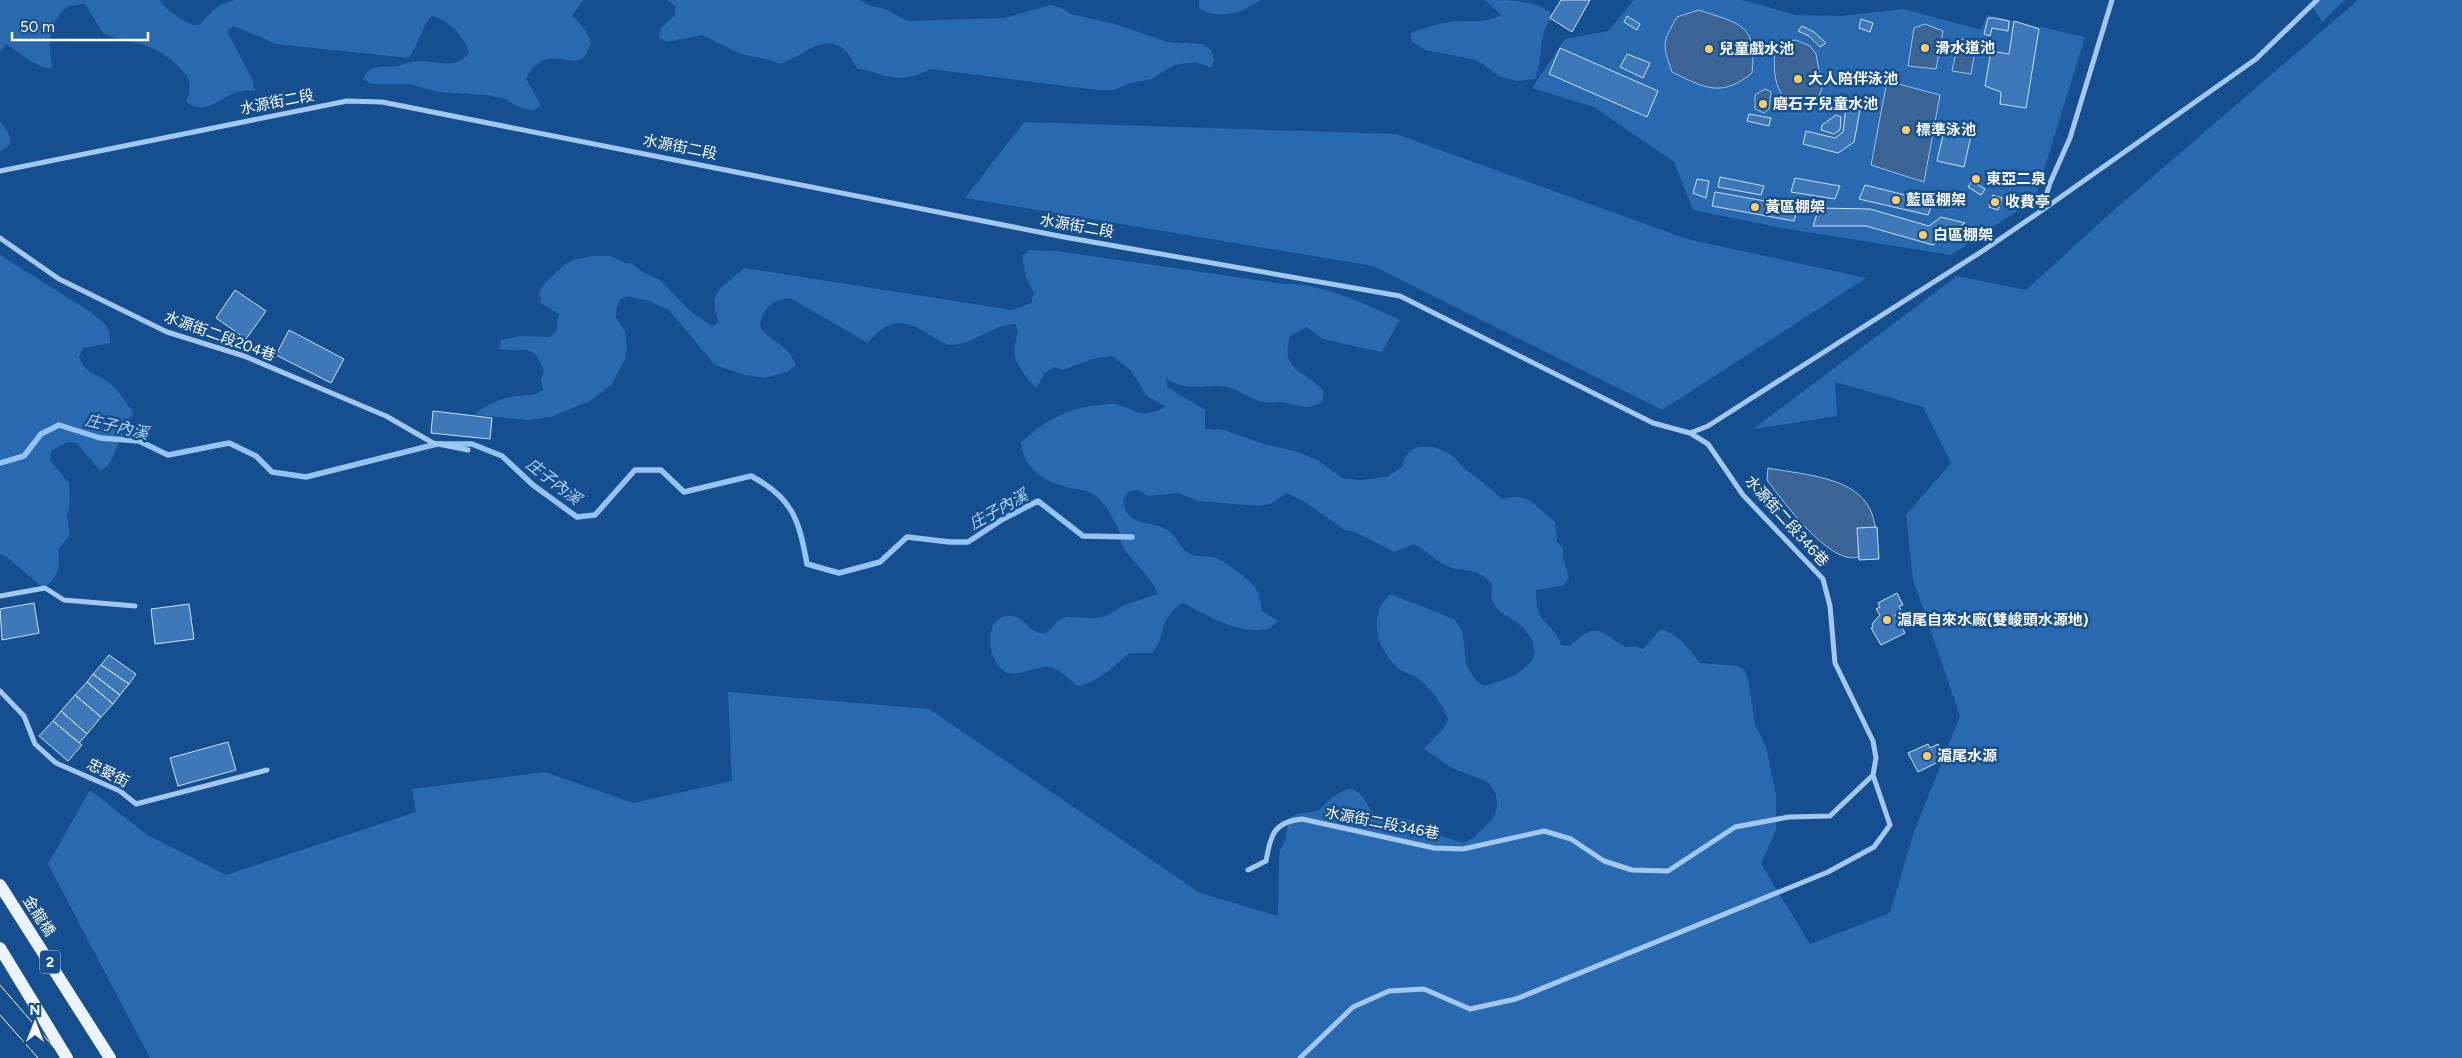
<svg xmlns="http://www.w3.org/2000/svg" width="2462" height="1058" viewBox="0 0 2462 1058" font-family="Figtree,'Noto Sans TC',sans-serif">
  <rect width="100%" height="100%" fill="#164f90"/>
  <path fill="#2869af" d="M0 0H160C164 7 170 12 177 16 205 36 199 19 219 6 224 3 230 2 234 0H584L572 15 586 31 591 42C589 47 587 53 584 57 571 70 545 41 526 79L541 105 533 111 514 105 506 99 487 95 438 92 409 84H371L363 79C371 63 380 68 396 66 403 65 410 61 418 61 438 60 454 71 469 53 466 37 448 20 432 16 421 28 418 45 409 58L276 44 234 26 227 31 253 81 255 91C249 91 241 90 235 93 218 99 204 117 186 101 193 86 191 78 179 67 151 40 138 46 104 34L85 4 68 6C48 22 47 45 53 69 33 67 23 54 6 44L0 52Z
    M667 0H860C868 7 877 6 887 10 896 14 900 19 910 21L1004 18 1051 5 1061 8 1071 14 1115 24 1167 42 1202 44 1211 50 1214 59 1212 68 1195 62 1174 65 1151 79 1131 83 1114 90H1097L930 69C916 77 902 80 886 76 876 74 869 69 858 69 853 64 852 57 848 53 823 29 806 56 780 64L770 60 741 54 702 35 666 42 659 37 661 28 675 15 676 6Z
    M1199 0H1260C1243 13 1217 21 1199 8Z
    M1485 0C1507 0 1539 0 1553 15 1537 36 1544 56 1535 79L1517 81 1499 76 1477 60 1426 50 1411 41V33C1424 28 1437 24 1450 22 1468 20 1485 24 1501 15Z
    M1634 0H1742L1796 15 1841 16 1904 9 1981 30 1987 15 2085 37 2035 199 1951 255 1782 228 1693 210 1674 162 1594 107 1532 88 1565 39 1608 31Z
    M2313 0H2345L2322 22 2313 8Z
    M2358 0H2462V1058H150L48 864 90 790 146 834 226 875 416 812 412 789 545 772 633 803 732 781 728 692 929 709 1200 893 1278 916 1279 854 1286 837 1289 818 1298 814 1317 811C1330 800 1334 794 1351 788 1371 797 1366 818 1390 823L1399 818 1408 819 1430 832 1463 843 1473 838 1493 818 1497 809V799L1494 790 1488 782 1452 768 1424 749 1444 728 1448 719C1443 704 1431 689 1419 679 1413 674 1407 674 1402 671 1384 658 1371 632 1379 610 1381 604 1386 599 1390 594L1454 619C1474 641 1453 666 1484 686 1514 679 1557 660 1520 625 1511 617 1500 615 1494 604 1490 597 1491 591 1493 585 1475 564 1464 575 1443 564 1433 558 1425 550 1414 544L1394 552 1355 532 1345 530 1305 502 1287 493 1270 504 1259 506 1198 501 1178 493 1148 496 1139 490 1129 491 1123 500C1127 528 1149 520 1166 529 1177 535 1179 549 1190 554 1198 558 1208 555 1216 558 1226 562 1254 582 1258 592 1260 597 1261 605 1262 611L1278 621 1269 629C1237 635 1210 616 1183 603 1158 616 1167 636 1152 653H1129C1112 668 1100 681 1078 686 1070 680 1062 671 1053 668 1037 663 1017 680 1004 671 985 658 983 612 1013 616 1026 618 1027 632 1045 634L1058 621 1066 617 1098 618 1106 616 1124 605 1158 594C1149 573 1133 564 1122 545 1120 541 1121 535 1119 531 1114 519 1106 504 1096 496 1088 490 1080 490 1071 488 1046 483 1024 470 1021 443 1044 421 1067 408 1100 405 1104 405 1111 403 1115 404 1141 410 1137 420 1166 407L1147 396 1130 370 1113 356 1092 359 1063 370 1054 367 1044 374 1036 388C1028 379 1014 364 1014 351 1015 338 1020 337 1016 324 993 324 973 345 951 345 943 344 936 339 930 335 904 318 888 318 868 343L790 298C771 300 762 308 760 327 772 343 789 345 796 365L787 372 765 378 745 375 715 365 669 310 649 301 628 296 620 300 616 309V317L625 331 627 349 625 359 611 385 590 401 550 417 528 420 475 415C484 405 503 398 517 396 528 394 534 397 543 390L541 380 544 370C532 340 524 354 499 349L501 340 520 336 550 337 556 331 559 314 541 303 539 293 544 284 563 266 573 260 592 256H611L625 263 633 264 642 272 660 280 691 312 712 326 719 322C705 290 725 287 744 268L1012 310 1031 303 1034 294 1026 276 1022 256 1029 250 1056 251 1284 284C1326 284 1362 303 1400 320 1392 330 1390 342 1381 352L1323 339 1307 327 1290 336C1279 374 1307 369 1324 392L1322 402C1303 412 1299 404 1281 402 1273 401 1266 404 1258 401 1246 396 1236 388 1222 386 1202 384 1184 392 1166 378L1167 387 1205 410V429L1224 430 1264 444 1295 451 1319 461 1342 478 1360 480 1387 477 1403 466C1406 439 1438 444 1455 458 1460 463 1463 468 1469 472 1481 481 1492 489 1502 499 1531 491 1535 508 1555 522L1557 541 1563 549V557L1569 578 1564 585 1536 590C1536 598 1536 610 1541 617 1548 627 1559 633 1561 645L1570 646C1597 621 1598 630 1625 647L1634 646 1643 649 1661 629C1678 634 1689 649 1700 663L1737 666 1744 670 1748 679 1755 724 1766 747 1776 794V830L1761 864 1810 944 1890 913 1914 832 1960 716 1913 579 1906 515 1951 463 1923 407 1835 382 1837 416 1753 429 1957 276 2026 290 2114 210Z
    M0 121 8 132 11 144 0 152Z
    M1024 122 1396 134 1687 239 1866 278 1662 410 1373 266 965 198Z
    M0 255 89 311 106 325 110 333V343L83 348 79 357C88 377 93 371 108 382 119 390 125 401 133 412L109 465 100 471 77 443 68 442 51 451 50 460 69 483 70 506 67 515 70 535 58 549C61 566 58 579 43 588L7 557 0 554Z"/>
  <path fill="#3b6494" stroke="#95c3f3" d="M1699 10C1740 24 1757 23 1752 73 1721 98 1705 88 1672 72 1662 44 1662 43 1677 17Z
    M1925 24 1943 31 1936 69 1908 66 1914 28Z
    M1959 38 1976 45 1971 74 1952 71Z
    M1796 40 1810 46 1816 54 1822 88 1817 101C1778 114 1772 81 1775 50L1785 41Z
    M1887 81 1940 95 1924 182 1871 165Z
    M1765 89 1771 92 1769 109 1764 113 1755 109V95Z
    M1768 468C1798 474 1849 476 1867 504 1875 515 1876 532 1877 545 1871 549 1864 555 1858 557 1830 566 1782 500 1767 480Z"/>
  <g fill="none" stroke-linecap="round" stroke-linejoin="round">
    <path stroke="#95c3f3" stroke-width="5.5" d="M0 463 24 456 41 434 59 425 100 438 139 441 168 455 229 443 256 456 272 472 306 477 437 444H472L502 456 533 485 577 517 595 515 635 470H661L684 492 751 476C793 498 799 520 807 564L839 573 880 562 907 537 950 542H968L1003 519 1038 501 1083 536 1132 537"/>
  </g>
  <path fill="#3e78b9" stroke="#c9e2fc" d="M1561 0H1590L1572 32 1550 18Z
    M1627 16 1640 24 1637 30 1624 22Z
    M1988 18H1994L2009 21 2008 31 1992 28 1990 36 1984 34Z
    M1861 19 1873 23 1870 32 1859 28Z
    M2014 21 2039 29 2026 108 2000 104 2001 92 1985 86 1991 51 2009 54Z
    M1802 26 1814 32 1826 43 1820 47 1809 36 1798 31Z
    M1560 48 1658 91 1647 117 1549 74Z
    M1627 54 1650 63 1643 78 1620 67Z
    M1846 107 1860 110 1854 142 1838 153 1803 144 1806 131 1835 138 1843 132Z
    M1749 114 1771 118 1769 126 1747 121Z
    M1836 115 1841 117 1840 130 1834 134 1821 130 1822 125Z
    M1946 122 1973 127 1964 167 1937 161Z
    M1720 177 1764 186 1761 195 1718 187Z
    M1795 178 1840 186 1835 199 1791 192Z
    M1697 179 1709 181 1706 198 1693 193Z
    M1972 181 1985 189 1981 195 1968 187Z
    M1865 185 1933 202 1928 215 1859 199Z
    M1715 192 1798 207 1794 221 1712 206Z
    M1993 195 2002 198 1998 210 1989 207Z
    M1819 208 1870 209 1929 226 1941 217 1965 223 1933 245 1866 226H1813Z
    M235 290 266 311 246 339 216 318Z
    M289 330 344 359 331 383 276 355Z
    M433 411 492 418 490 439 431 433Z
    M1877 527 1879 559 1859 560 1857 528Z
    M1897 593 1903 605 1899 606 1902 612 1895 615 1905 633 1881 645 1871 628 1873 627 1872 624 1880 615 1876 609 1880 607 1878 603Z
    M34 603 39 633 2 640 0 609Z
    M189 604 194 639 155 644 151 609Z
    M109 655 136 674 129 684 101 665Z
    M101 665 129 684 120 695 93 674Z
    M93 674 120 695 113 704 87 682Z
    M87 682 113 704 101 717 75 695Z
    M75 695 101 717 87 734 61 711Z
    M61 711 87 734 79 743 53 721Z
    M53 721 82 745 68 761 39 736Z
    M228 742 236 770 178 786 170 758Z
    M1928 744 1930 748 1938 744 1946 758 1918 772 1908 753Z"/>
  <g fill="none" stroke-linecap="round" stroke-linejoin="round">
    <path stroke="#a3c8f0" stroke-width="5" d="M0 171 347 101 382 102 1064 237 1400 296 1653 423 1690 433 1708 426 1984 250 2041 211 2050 183 2070 138 2112 0
      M2041 211 2256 59 2317 0
      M0 238 59 279 167 332 244 356 386 416 433 443 468 450
      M0 596 45 588 64 600 135 606
      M0 691 24 716 35 744 56 763 120 791 136 804 267 770
      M1248 870 1266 861C1271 835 1273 822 1302 819L1434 848 1463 849 1544 831 1571 839 1604 861 1632 870 1668 871 1735 827 1789 817 1830 816 1873 775 1876 758 1873 741 1835 663 1830 606 1823 579 1743 495 1708 444 1690 433
      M1300 1058 1353 1007 1389 991 1424 989 1470 1009 1516 999 1828 872 1874 847 1890 825 1873 775"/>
    <path stroke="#ecf4ff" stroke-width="12" d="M0 885 110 1058
      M0 948 67 1058"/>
    <path stroke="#fff" stroke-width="1" d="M0 985 63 1058
      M0 1015 38 1058"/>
  </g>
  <g fill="#ffcd62" stroke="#164f90" stroke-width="2">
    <circle cx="1925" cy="48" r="5"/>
    <circle cx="1709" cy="49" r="5"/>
    <circle cx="1798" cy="79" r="5"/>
    <circle cx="1763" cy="104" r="5"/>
    <circle cx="1906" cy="130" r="5"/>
    <circle cx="1976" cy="179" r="5"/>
    <circle cx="1896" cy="200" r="5"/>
    <circle cx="1995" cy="202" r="5"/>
    <circle cx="1755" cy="207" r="5"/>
    <circle cx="1923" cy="235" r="5"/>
    <circle cx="1887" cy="620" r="5"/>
    <circle cx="1927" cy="756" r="5"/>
  </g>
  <g text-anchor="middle" stroke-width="5" stroke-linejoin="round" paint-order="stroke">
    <rect fill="#164f90" stroke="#b9cade" stroke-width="1" x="40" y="950.5" width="20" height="23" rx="4"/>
    <g font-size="14" font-weight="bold" fill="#fff">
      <text x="50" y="967">2</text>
    </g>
    <g font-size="15" font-weight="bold" fill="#fff" stroke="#164f90" text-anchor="start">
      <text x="1935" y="53">滑水道池</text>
      <text x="1719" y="54">兒童戲水池</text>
      <text x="1808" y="84">大人陪伴泳池</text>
      <text x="1773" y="109">磨石子兒童水池</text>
      <text x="1916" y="135">標準泳池</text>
      <text x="1986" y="184">東亞二泉</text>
      <text x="1906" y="205">藍區棚架</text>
      <text x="2005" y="207">收費亭</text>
      <text x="1765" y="212">黃區棚架</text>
      <text x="1933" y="240">白區棚架</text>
      <text x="1897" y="625">滬尾自來水廠(雙峻頭水源地)</text>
      <text x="1937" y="761">滬尾水源</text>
    </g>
    <g font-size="15" fill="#fff" stroke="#164f90">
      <text transform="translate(277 102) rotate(-11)" y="5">水源街二段</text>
      <text transform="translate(680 147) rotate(11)" y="5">水源街二段</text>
      <text transform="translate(1077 226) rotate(10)" y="5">水源街二段</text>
      <text transform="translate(220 336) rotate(20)" y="5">水源街二段204巷</text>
      <text transform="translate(1787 521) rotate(48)" y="5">水源街二段346巷</text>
      <text transform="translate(108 773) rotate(27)" y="5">忠愛街</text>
      <text transform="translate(1382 823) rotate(11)" y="5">水源街二段346巷</text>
      <text transform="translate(39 916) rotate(57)" y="5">金龍橋</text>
    </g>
    <g font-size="16" font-style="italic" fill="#afd2f7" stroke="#164f90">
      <text transform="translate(117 426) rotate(13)" y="6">庄子內溪</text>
      <text transform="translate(554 481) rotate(38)" y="6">庄子內溪</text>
      <text transform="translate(998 509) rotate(-29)" y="6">庄子內溪</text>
    </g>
  </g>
  <g transform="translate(35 1023)" stroke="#164f90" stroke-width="4" paint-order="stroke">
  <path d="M0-4L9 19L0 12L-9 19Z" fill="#ffffff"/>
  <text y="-8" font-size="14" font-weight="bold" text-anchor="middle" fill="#ffffff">N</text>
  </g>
  <path d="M12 32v8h136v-8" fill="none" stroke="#ffffff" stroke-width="2.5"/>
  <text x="20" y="32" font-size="15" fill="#ffffff" stroke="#164f90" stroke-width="4" paint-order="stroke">50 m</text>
</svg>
